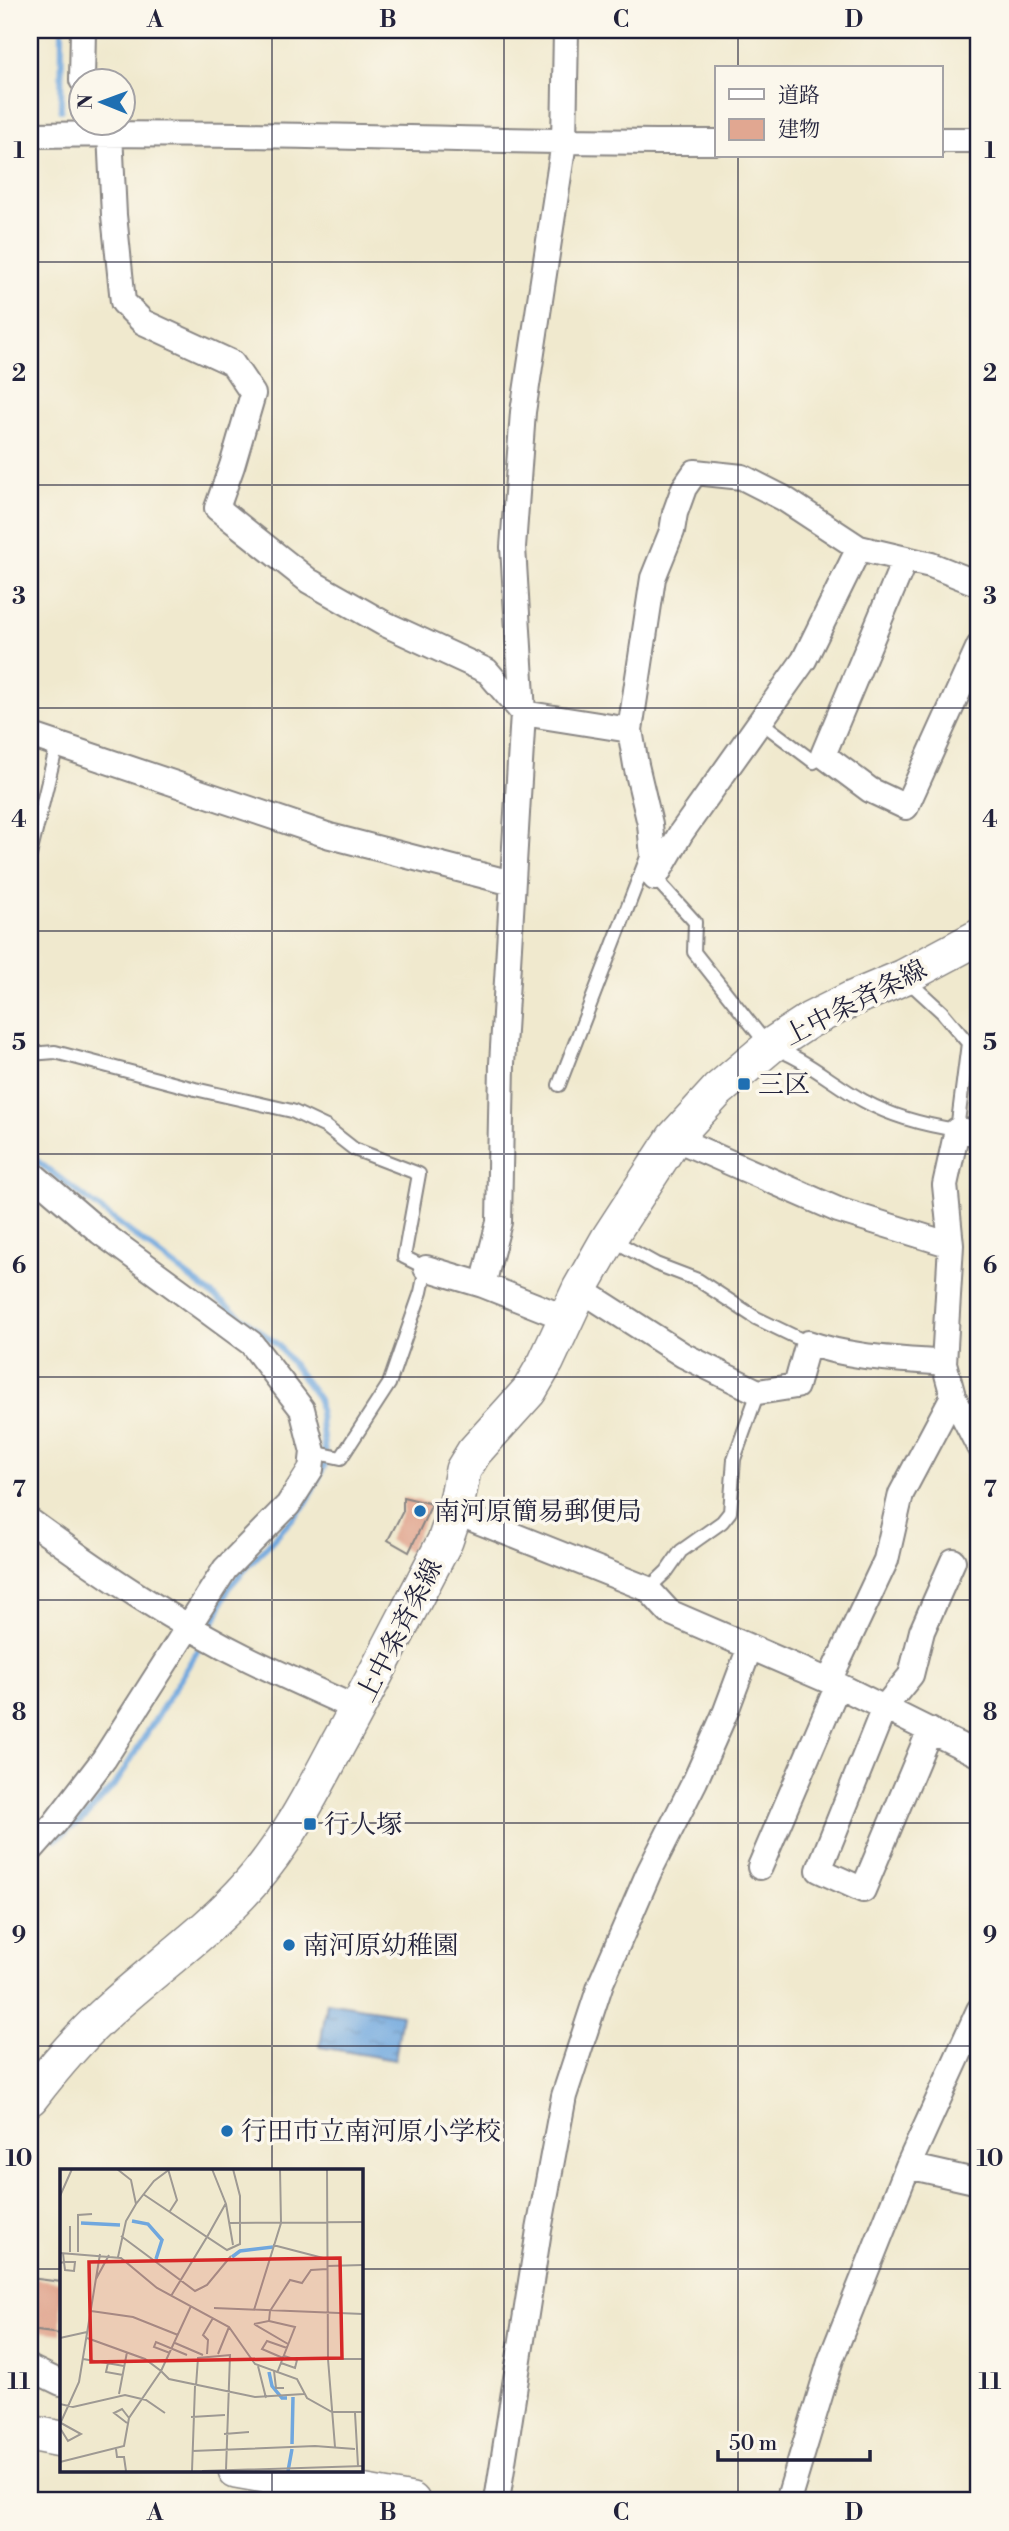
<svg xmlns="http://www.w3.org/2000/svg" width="1009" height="2531" viewBox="0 0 1009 2531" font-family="'Libre Bodoni','Noto Serif JP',serif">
  <defs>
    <pattern id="water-ripples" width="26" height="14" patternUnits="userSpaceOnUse" patternTransform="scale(1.75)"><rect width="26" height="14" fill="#70a7de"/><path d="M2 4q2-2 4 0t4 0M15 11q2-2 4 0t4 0" fill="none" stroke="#5c88b5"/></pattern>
  </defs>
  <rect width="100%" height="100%" fill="#fbf7ec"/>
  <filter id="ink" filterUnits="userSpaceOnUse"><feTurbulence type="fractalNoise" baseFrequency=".0143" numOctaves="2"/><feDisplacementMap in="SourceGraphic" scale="14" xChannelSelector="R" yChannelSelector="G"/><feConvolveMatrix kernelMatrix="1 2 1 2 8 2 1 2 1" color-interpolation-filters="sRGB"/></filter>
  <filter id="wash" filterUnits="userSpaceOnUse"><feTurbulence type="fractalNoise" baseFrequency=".00686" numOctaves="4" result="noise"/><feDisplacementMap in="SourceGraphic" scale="28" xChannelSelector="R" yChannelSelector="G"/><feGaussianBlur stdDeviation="1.57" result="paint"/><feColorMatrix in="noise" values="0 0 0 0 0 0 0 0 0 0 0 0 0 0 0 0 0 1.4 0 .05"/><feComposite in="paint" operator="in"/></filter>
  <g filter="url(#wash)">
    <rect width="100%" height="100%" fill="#f0e9ce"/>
    <path fill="url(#water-ripples)" stroke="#49648c" stroke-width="2" d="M327 2002 402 2014 395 2060 320 2047Z"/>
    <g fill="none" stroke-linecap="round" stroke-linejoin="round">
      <path stroke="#70a7de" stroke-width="6" d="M61 110 62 30
        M30 1153 37 1161 278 1345 318 1398 326 1462 306 1504 229 1587 210 1631
        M55 1840 84 1818 117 1782 204 1640"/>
    </g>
    <g id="blocks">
      <path fill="#e1a791" d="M403 1497 432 1504 409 1552 388 1540 403 1511Z
        M30 2278 61 2282V2334L30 2330Z"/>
    </g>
  </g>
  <g filter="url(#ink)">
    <use href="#blocks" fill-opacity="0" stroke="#898684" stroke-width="2"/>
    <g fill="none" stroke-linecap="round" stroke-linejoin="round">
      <g stroke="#898684" stroke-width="16">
        <path id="lane" d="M761 722 814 762 823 755
          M30 855 57 745
          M655 878 695 922 694 952 769 1047C803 1056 832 1084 864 1101 893 1117 924 1125 957 1130L968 1043 942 1012 905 978
          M30 1054 55 1052 195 1089 292 1111 326 1127 354 1149 419 1174 404 1257 426 1268 421 1292 389 1384 341 1458 313 1452
          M559 1085 647 857
          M611 1239 656 1264 698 1280 756 1318 808 1343
          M648 1589 667 1571 681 1551 722 1522 730 1512 734 1459 758 1392"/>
      </g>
      <g stroke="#898684" stroke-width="28">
        <path id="street" d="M82 80 83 30
          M110 133 114 215 123 302 143 322 232 363 253 394 232 466 217 508 309 581 383 623 487 671 523 713 630 730 636 765 650 824 655 878
          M30 135C259 131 488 143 717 142
          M941 140H979
          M905 559 823 755 870 790 906 807 979 646
          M630 730 653 578 672 531 675 513 684 488 695 472 742 477 783 498 859 548 931 565 979 584
          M30 735 330 836 512 883
          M655 878 681 833 804 660 859 548
          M979 1133 957 1130 945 1185 951 1245 944 1363 953 1396 979 1447
          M674 1138 838 1210 951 1245
          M30 1172 100 1232 251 1343 302 1409 313 1452 311 1469 288 1505 225 1569 104 1759 55 1823 30 1851
          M426 1268 483 1285 566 1318
          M483 1285 499 1222 502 1064 523 713 513 547 523 412 564 142 566 30
          M580 1289 683 1355 758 1392 796 1386 808 1343C851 1358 898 1359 944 1363
          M455 1512 648 1589 669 1612 838 1685 979 1755
          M30 1521C100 1572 173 1622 251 1660 286 1677 322 1693 358 1709
          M829 1681 886 1560 901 1494 953 1396
          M930 1730 863 1890 819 1870 884 1708 911 1675 922 1631 953 1561
          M760 1867 838 1685
          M908 2166 979 2182
          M30 2368 61 2383
          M497 2501 539 2230 564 2096 601 1983 649 1872 695 1781 726 1711 750 1647
          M788 2501 831 2359 908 2166 979 2010"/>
      </g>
      <g stroke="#898684" stroke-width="38">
        <path id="secondary" d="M30 2098C54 2067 78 2038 108 2011 155 1968 208 1932 250 1884 287 1842 312 1793 338 1744 375 1677 409 1609 445 1541L455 1512 463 1470 474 1452 529 1391 546 1362 580 1289 609 1238 674 1138 718 1090 769 1047 810 1020 852 999 904 977 979 937
          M30 2433 61 2439
          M236 2470 412 2501"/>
      </g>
      <use href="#lane" stroke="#fff" stroke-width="12"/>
      <use href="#street" stroke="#fff" stroke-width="24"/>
      <use href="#secondary" stroke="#fff" stroke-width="35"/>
    </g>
  </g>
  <path fill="none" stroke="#22223b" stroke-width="2" stroke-opacity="0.55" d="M272 30V2170M504 30V2501M738 30V68M738 156V2501M30 262H979M30 485H979M30 708H979M30 931H979M30 1154H979M30 1377H979M30 1600H979M30 1823H979M30 2046H979M30 2269H61M360 2269H979M272 2470V2501"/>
  <g fill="#1f6fb2" stroke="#fbf7ec" stroke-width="2.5">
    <rect x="737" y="1077" width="14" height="14" rx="3.5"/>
    <circle cx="420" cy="1511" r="7"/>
    <rect x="303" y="1817" width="14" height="14" rx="3.5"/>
    <circle cx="289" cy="1945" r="7"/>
    <circle cx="227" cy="2131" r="7"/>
  </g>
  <g text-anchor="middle" stroke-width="7" stroke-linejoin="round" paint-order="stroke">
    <g font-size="26" fill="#22223b" stroke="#fbf7ec">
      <text transform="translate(855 1002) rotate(-27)" y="9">上中条斉条線</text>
      <text transform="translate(399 1630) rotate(-63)" y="9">上中条斉条線</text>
    </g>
    <g font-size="26" fill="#22223b" stroke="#fbf7ec" text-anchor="start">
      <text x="758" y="1093">三区</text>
      <text x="434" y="1520">南河原簡易郵便局</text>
      <text x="324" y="1833">行人塚</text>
      <text x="303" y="1954">南河原幼稚園</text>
      <text x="241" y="2140">行田市立南河原小学校</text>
    </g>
  </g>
  <g transform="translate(60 2169)">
    <rect width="303" height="303" fill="#f0e9ce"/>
    <path fill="none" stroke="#70a7de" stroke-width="3.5" d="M72 52 88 55 102 71 96 90M21 54 60 56M172 88 180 82 213 78M209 203 212 217 222 229H227M232 275 233 228M228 302 232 280"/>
    <path fill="none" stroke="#9e9993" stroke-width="2" d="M57 0 71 11 76 35M108 0 117 31 110 42M152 0 166 35 173 76M267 0 268 190 275 278M83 25 147 68 166 34M0 27 12 0M170 54 303 53M10 57V83M61 67 135 122 147 116 171 87M213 76 267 90M18 83V46L32 45M0 84 61 89 97 119 169 158 195 195 237 210 247 229 272 243H303M58 88 66 52 76 35 94 12 110 0M0 94 4 93H15L14 102 5 101 4 93 3 84M267 97 303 96M36 110 49 86M111 127 147 68 167 81 180 75V27L173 0M131 137 101 202 109 210 195 228 244 225M154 139 303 145M194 141 221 54 220 0M31 142 73 148 118 166M209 152 235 158 217 204M194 155 209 152 210 142 230 111 242 114 251 101 267 100M194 155 228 175M0 169 27 163M115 174 143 186M110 184 94 178 96 173 127 186M147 185 148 171 143 166 153 149M158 185 169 158M223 189 202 180 207 172 227 179M23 190 64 197M268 190H303M48 194 46 203 63 206M221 194 235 199 237 191 224 187M198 197 206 229M214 202 216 219H224M136 217 138 189 170 186 166 301M59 225 67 183M0 235 13 238 65 226 86 231 105 244M295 244 298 297M131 248 165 246M67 254 54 244 62 240 69 249M0 255 19 213 40 85M0 259 8 272 21 265 1 254M164 265 189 263M56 280 57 288H64L66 302M132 282 255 277 295 280M0 293 64 277 69 249 101 202 85 190 27 169M132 302 135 217M142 302 303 297"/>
    <path fill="#d62828" fill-opacity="0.15" stroke="#d62828" stroke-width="3.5" d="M280 89 282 189 31 193 29 93Z"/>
    <rect width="303" height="303" fill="none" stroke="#22223b" stroke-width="3.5"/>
  </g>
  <rect width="1009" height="2531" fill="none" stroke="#fbf7ec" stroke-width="77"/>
  <rect x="715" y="66" width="228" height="91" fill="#fbf7ec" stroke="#a4a2a5" stroke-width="2"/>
  <rect x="729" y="89" width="35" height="10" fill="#ffffff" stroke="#a4a2a5" stroke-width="2"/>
  <text x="778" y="102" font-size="21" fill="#22223b">道路</text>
  <rect x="729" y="119" width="35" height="21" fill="#e1a791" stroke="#a4a2a5" stroke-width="2"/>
  <text x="778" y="136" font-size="21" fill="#22223b">建物</text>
  <g transform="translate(102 102) rotate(271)"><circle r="33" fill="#fbf7ec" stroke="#a4a2a5" stroke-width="2"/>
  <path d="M0-5L12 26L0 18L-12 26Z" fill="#1f6fb2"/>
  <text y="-10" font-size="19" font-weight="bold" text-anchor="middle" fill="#22223b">N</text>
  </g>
  <path d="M718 2450v10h152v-10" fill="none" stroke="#22223b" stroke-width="3.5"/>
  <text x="729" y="2450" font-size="21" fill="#22223b" stroke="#fbf7ec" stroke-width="5" paint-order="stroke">50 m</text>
  <rect x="38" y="38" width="932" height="2454" fill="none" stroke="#22223b" stroke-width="2.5"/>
  <g font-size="23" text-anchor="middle" font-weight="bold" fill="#22223b">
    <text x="155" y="27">A</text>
    <text x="388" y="27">B</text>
    <text x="621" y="27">C</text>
    <text x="854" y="27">D</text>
    <text x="19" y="158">1</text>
    <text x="990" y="158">1</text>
    <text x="19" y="381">2</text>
    <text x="990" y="381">2</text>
    <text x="19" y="604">3</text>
    <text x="990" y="604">3</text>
    <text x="19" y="827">4</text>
    <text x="990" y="827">4</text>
    <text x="19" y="1050">5</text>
    <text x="990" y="1050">5</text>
    <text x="19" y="1273">6</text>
    <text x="990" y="1273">6</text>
    <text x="19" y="1497">7</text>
    <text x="990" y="1497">7</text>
    <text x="19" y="1720">8</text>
    <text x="990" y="1720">8</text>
    <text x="19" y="1943">9</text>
    <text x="990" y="1943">9</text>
    <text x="19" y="2166">10</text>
    <text x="990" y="2166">10</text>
    <text x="19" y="2389">11</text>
    <text x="990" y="2389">11</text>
    <text x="155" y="2520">A</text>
    <text x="388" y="2520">B</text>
    <text x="621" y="2520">C</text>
    <text x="854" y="2520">D</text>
  </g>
</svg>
